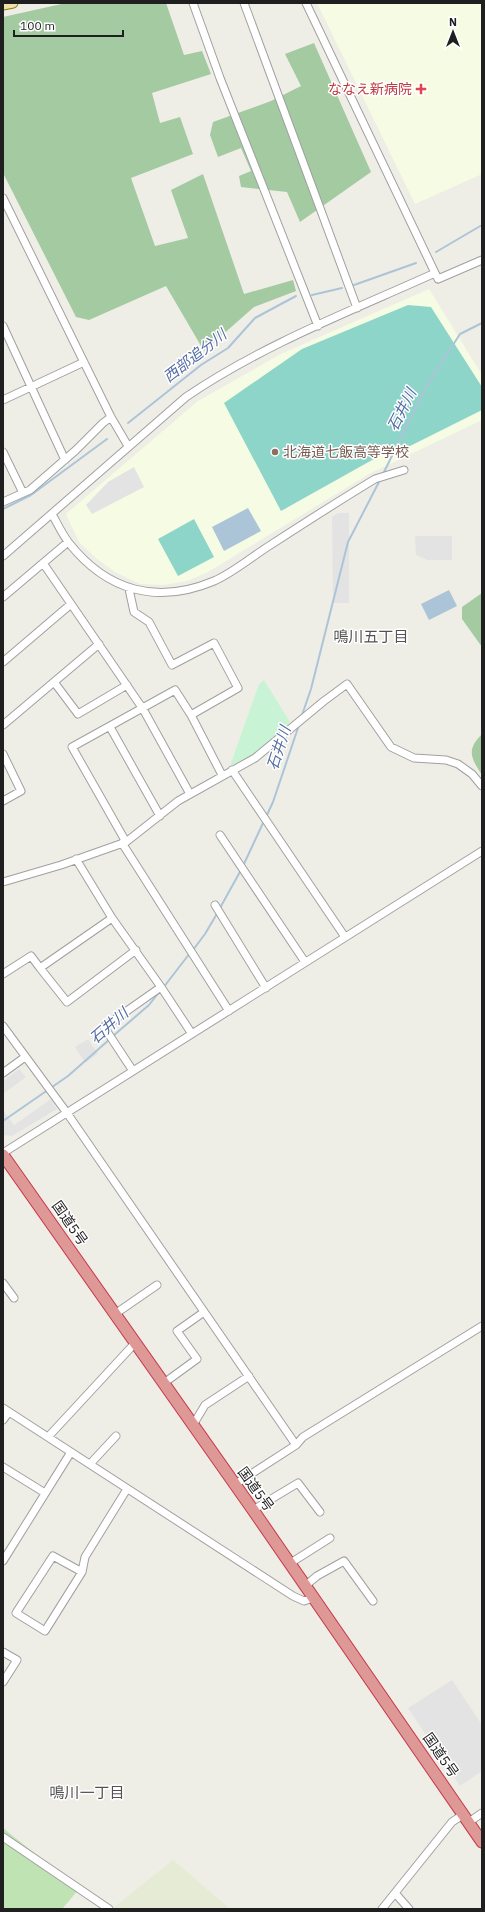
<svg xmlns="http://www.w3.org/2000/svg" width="485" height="1912" viewBox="0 0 485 1912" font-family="'IBM Plex Sans','Noto Sans JP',sans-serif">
  <rect width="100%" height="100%" fill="#efeee6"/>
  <path fill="#f6fce3" d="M317 3H482V174L415 204Z
    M429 289 482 375V420L369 474 208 572 187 581 163 585 140 584 115 572 96 558 79 542 66 514 198 401 281 354Z"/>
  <path fill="#e5ebd4" d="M173 1860 230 1909H112Z"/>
  <path fill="#bfe3b2" d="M3 1828 79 1889 62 1909H3Z"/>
  <path fill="#a3caa0" d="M66 3H166L184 55 202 51 211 74 152 93 160 123 180 117 193 154 131 178 155 246 188 238 171 190 203 174 244 294 293 280 296 291 254 307 204 351 166 286 89 320 76 317 3 173V17Z
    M314 43 371 172 300 222 287 192 241 187 239 176 251 171 241 148 218 157 210 135 213 122 271 101 301 86 285 54Z
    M482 593V647L462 619V607Z
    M482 734V775C471 758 466 750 482 734Z"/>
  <path fill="#c8f4d5" d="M264 680 290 722 255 754 230 766 259 684Z"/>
  <path fill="#8dd5c9" d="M408 305 431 307 482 387V410L402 450H390L281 511 224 403 302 349Z
    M194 519 214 557 178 576 158 539Z"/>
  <path fill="#e3e3e3" d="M134 467 144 487 92 514 86 505 108 482Z
    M338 513H349V603H333L332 517Z
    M415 536H452V560H427L416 555Z
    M88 1039 98 1054 85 1063 75 1047Z
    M19 1069 26 1077 3 1094V1081Z
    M51 1099 57 1109 12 1136 3 1135V1110L14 1125Z
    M452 1680 482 1725V1771L460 1786 408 1708Z"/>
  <path fill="#acc4d8" d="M248 508 261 531 224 551 212 527Z
    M449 590 457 606 429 620 421 604Z"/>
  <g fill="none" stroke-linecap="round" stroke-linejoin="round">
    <path stroke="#acc4d8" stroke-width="2" d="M436 252 482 225
      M354 285 416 263
      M312 295 342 288
      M128 423 201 365 228 348 255 318 296 296
      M383 474 426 387 460 334 482 323
      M3 509 31 495 107 439
      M302 715 311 689 348 542 380 480
      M266 817 273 802 299 725
      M243 866 264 821
      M220 908 241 870
      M193 950 205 934 218 912
      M163 988 190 953
      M113 1036 149 1005 160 991
      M3 1121 68 1076 110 1039"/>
    <g stroke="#a0a0a0" stroke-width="9">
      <path id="minor" d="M193 3 220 78 318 326
        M244 3 357 308
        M306 3 435 273
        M3 198 111 417 128 446
        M3 326 65 460
        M3 400 84 362
        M3 452 23 493
        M3 502 30 490 76 450 103 423 111 417
        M52 514C57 523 62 534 69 543 107 591 157 605 214 581 233 573 254 555 272 544 306 522 340 500 375 479L404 470
        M3 556 186 397C262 345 351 311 435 273L438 279 482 260
        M43 563 143 709 190 794
        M129 589 134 612 149 622 172 665 214 643 238 688 191 715
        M3 597 68 542
        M3 662 71 604
        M54 682 78 714 127 685
        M3 725 99 644
        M110 727 160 816
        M3 754 21 791 3 801
        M232 770 345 937
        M220 835 305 962
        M126 842 72 747 175 690 191 715 222 775
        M122 843 229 1011
        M76 859 112 918 161 987 192 1034
        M3 882 61 865 126 842 178 801 255 758 324 701 347 684 391 747 414 758 446 760 458 764 472 774 482 786
        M215 905 266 988
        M40 968 67 1002 136 950
        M3 974 31 956 40 968 112 918
        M3 1026 67 1113 296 1445
        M133 1071 104 1027 161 987
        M3 1073 25 1057
        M3 1153 482 851
        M3 1283 14 1298
        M115 1314 157 1285
        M164 1383 197 1359 177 1331 204 1312
        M3 1408 293 1596 304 1601 313 1598
        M3 1420 9 1412
        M193 1425 205 1405 249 1376
        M48 1437 136 1342
        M90 1464 116 1436
        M3 1467 45 1493
        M234 1485 296 1445 303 1437 482 1326
        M253 1510 298 1483 320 1512
        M3 1561 71 1452
        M289 1564 330 1538
        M82 1572 45 1631 16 1613 53 1556 82 1572 85 1557 127 1489
        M305 1586 317 1576 344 1561 373 1601
        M3 1652 17 1660 3 1682
        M469 1822 482 1813
        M3 1837 109 1909
        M395 1893 409 1909
        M382 1909 452 1822 464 1814"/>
    </g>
    <g stroke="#8a7c10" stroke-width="11">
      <path id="major" d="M3 5 13 3"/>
    </g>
    <g stroke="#c8384a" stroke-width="13">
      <path id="highway" d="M3 1155 253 1510 482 1842"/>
    </g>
    <use href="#minor" stroke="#fff" stroke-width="7"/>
    <use href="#major" stroke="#f2e2a8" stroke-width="9"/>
    <use href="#highway" stroke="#de9997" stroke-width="11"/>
  </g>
  <path fill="#e0444e" stroke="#fff" stroke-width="1.5" d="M419 83h4v4h4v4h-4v4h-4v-4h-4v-4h4z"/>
  <circle fill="#8d6e63" stroke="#fff" stroke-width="1.5" cx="275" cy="452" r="4"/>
  <g text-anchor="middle" stroke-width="3" stroke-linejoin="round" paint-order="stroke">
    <g font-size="14" fill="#be3a42" stroke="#fff" text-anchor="end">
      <text x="412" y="94">ななえ新病院</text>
    </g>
    <g font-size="14" fill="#785e54" stroke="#fff" text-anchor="start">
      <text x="283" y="457">北海道七飯高等学校</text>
    </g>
    <g font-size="14" fill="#1f1f1f" stroke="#fff">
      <text transform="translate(70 1223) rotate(55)" y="5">国道5号</text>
      <text transform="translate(256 1489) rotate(54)" y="5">国道5号</text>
      <text transform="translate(441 1755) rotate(55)" y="5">国道5号</text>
    </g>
    <g font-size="15" font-style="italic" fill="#556ca5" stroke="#fff">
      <text transform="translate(195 356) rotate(-38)" y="5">西部追分川</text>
      <text transform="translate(402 410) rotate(-63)" y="5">石井川</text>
      <text transform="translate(279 748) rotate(-72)" y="5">石井川</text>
      <text transform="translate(109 1026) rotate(-41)" y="5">石井川</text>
    </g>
    <g font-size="15" fill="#525252" stroke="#fff">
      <text x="371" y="642">鳴川五丁目</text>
      <text x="87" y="1798">鳴川一丁目</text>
    </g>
  </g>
  <rect width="485" height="1912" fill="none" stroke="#1f1f1f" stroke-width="8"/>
  <g transform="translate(453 32)" stroke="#ffffff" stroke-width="3" paint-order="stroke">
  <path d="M0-3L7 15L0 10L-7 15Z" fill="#1f1f1f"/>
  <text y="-6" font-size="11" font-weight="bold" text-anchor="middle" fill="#1f1f1f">N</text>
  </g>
  <path d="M14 30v6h109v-6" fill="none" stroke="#1f1f1f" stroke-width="2"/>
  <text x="20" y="30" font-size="12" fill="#1f1f1f" stroke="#ffffff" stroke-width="3" paint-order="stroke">100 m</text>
</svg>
